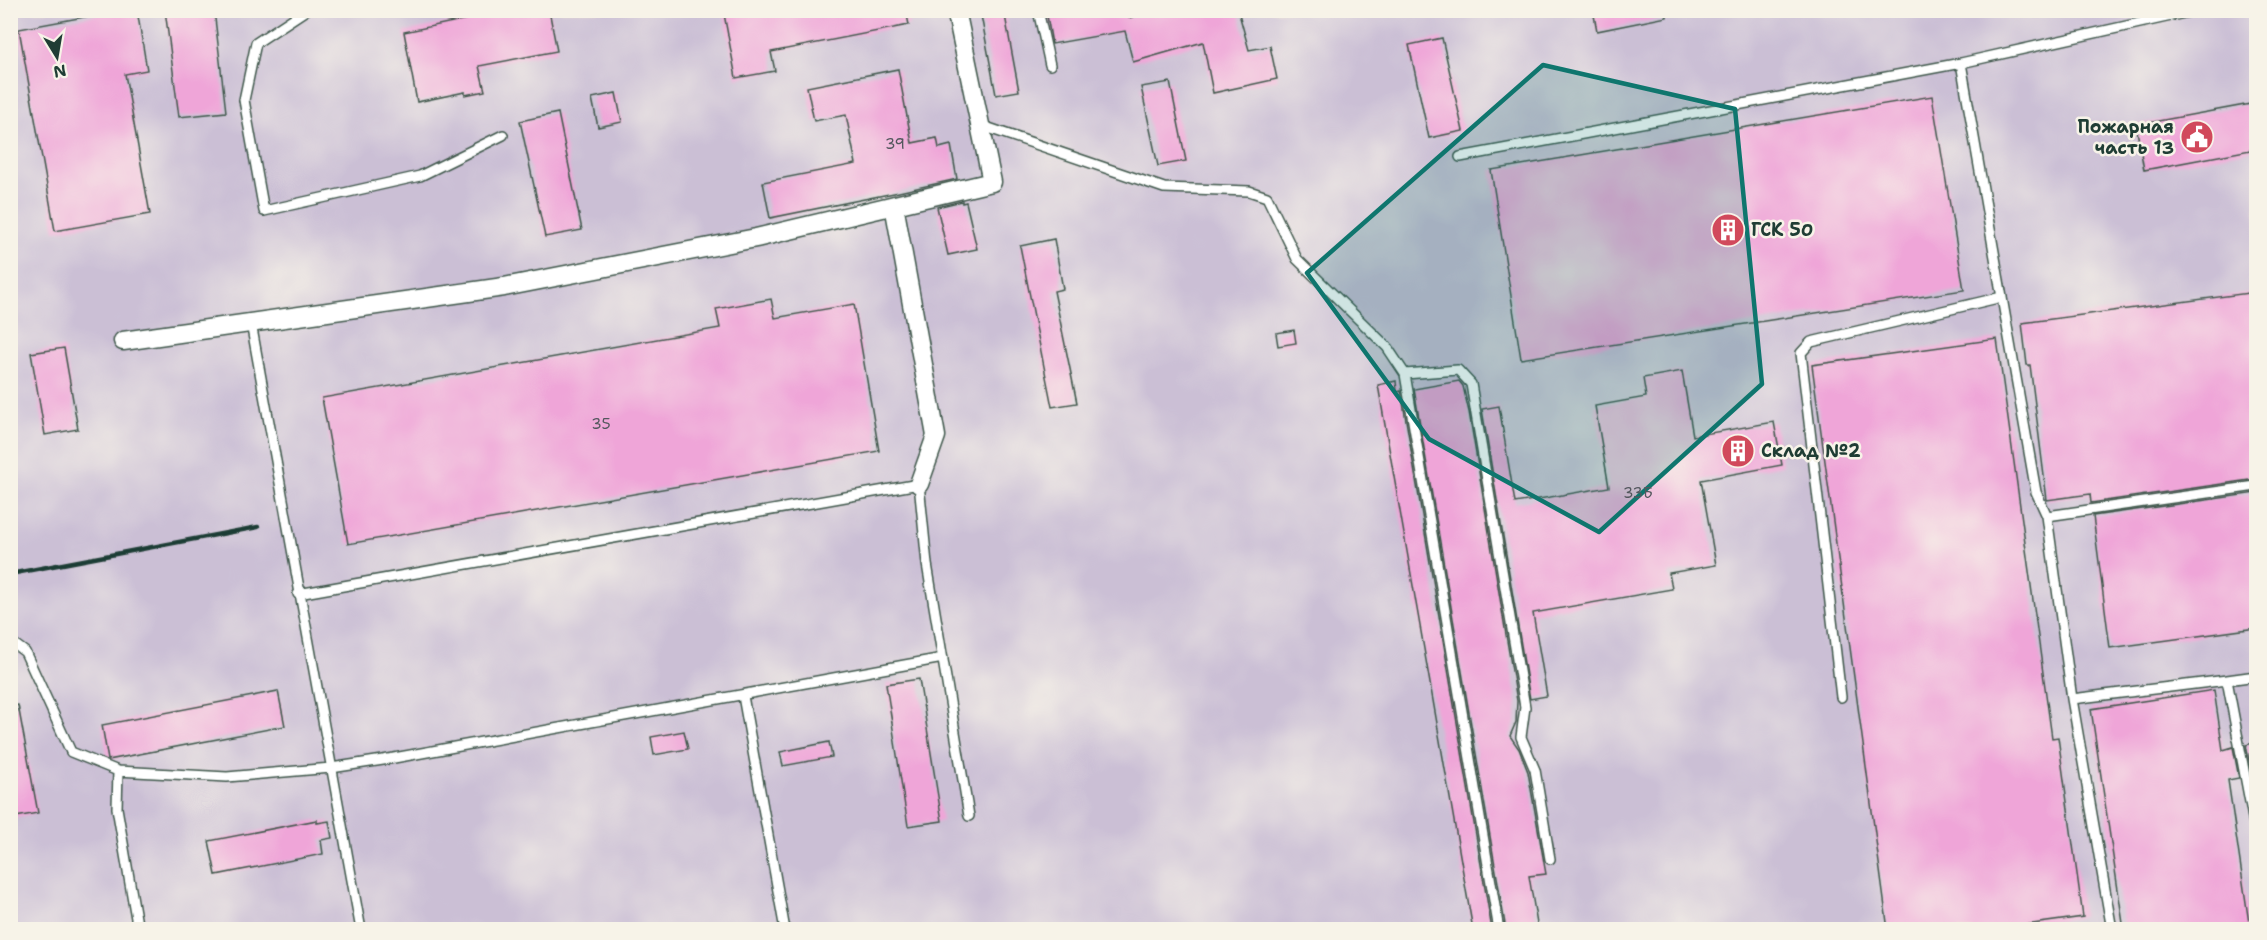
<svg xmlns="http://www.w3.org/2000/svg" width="2267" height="940" viewBox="0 0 2267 940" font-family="'Shantell Sans',sans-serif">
  <rect width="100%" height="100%" fill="#f7f3e8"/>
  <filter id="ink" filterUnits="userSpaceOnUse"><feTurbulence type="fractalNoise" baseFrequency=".0167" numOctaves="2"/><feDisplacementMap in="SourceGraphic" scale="12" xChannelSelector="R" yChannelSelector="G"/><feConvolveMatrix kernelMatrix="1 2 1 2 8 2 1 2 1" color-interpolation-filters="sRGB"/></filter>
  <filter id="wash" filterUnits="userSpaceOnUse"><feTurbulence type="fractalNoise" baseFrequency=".008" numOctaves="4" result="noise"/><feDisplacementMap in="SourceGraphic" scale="24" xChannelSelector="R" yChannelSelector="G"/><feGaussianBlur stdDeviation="1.35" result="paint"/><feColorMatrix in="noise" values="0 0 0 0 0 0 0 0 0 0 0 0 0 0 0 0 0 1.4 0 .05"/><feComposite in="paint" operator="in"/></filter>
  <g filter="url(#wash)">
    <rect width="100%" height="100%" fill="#f1e2c6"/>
    <path fill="#cbbfd5" d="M10 11H2256V929H11Z"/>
    <g id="blocks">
      <path fill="#efa5d8" d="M122 10H137L147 70 125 74 150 214 55 231 19 29Z
        M165 10H214L226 112 179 117Z
        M511 10H549L557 51 479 66 485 91 465 95V92L417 102 404 32Z
        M742 10H906L909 25 771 52 775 71 736 78 724 14Z
        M980 10H1004L1019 91 996 95Z
        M1046 10H1128L1129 18 1155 10H1238L1249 50 1270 46 1277 79 1213 93 1203 42 1133 62 1125 31 1052 44Z
        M1593 10H1667V17L1597 31Z
        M1442 38 1463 131 1429 138 1409 45Z
        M898 69 912 143 937 138 939 148 951 145 957 179 899 192 770 218 763 182 856 164 846 115 814 121 807 87Z
        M1170 82 1186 161 1158 166 1141 87Z
        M616 93 622 122 598 127 592 98Z
        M1932 96 1964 290 1521 359 1491 170Z
        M2256 103V149L2144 170 2136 125Z
        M558 113 582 230 545 237 520 121Z
        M962 201V203L966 202 977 249 948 255 937 207Z
        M1054 239 1063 289 1054 291 1077 403 1052 407 1020 246Z
        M2256 292V479L2091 503 2090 494 2047 500 2030 365H2027L2022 323Z
        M771 299 775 318 854 304 879 451 348 544 322 398 720 328 716 309Z
        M1294 330 1296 343 1278 346 1276 333Z
        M1997 339 2052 738 2058 737 2083 917 1990 930H1888L1812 365Z
        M64 348 78 429 45 435 31 353Z
        M1682 371 1693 436 1774 422 1782 465 1701 480 1716 565 1669 573 1672 589 1533 613 1547 696 1530 699 1482 409 1499 406 1515 503 1609 487 1595 406 1646 397 1643 378Z
        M1396 381 1397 392 1401 391 1492 930H1473L1378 385Z
        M1459 381 1463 386 1469 412 1517 701 1516 722 1510 736 1519 749 1528 772 1546 874 1529 876 1538 930H1506L1414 389Z
        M2256 493V628L2110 648 2093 516Z
        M919 679 942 821 908 826 886 684Z
        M2214 690 2223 750 2233 747 2239 778 2228 780 2250 930H2124L2091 709Z
        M278 691 285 726 108 760 102 725Z
        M18 705 38 813 10 818V706Z
        M684 731 688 749 654 755 651 737Z
        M829 742 832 757 783 766 780 752Z
        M2256 742V774L2252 775 2246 745Z
        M317 820V823L329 821 332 838 321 840 323 854 216 875 209 841Z"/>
    </g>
  </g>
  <g filter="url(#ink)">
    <use href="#blocks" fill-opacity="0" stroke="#3e564a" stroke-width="1.5"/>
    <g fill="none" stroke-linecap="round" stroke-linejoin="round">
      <g stroke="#3e564a" stroke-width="12">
        <path id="lane" d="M306 10 256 43 244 100 264 211 420 176 503 135
          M1038 10 1050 65
          M980 125 1164 188 1249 191 1267 197 1297 259 1387 347 1405 374 1499 930
          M1460 157 1961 63
          M251 323 361 930
          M1405 374 1458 370 1471 384 1525 707 1521 737 1535 770 1550 859
          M2047 516 2036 492 1961 63 2198 10
          M298 594 919 484 927 564 969 816
          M10 641 25 652 71 752 118 771 227 777 331 768 383 760 943 658
          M2227 680 2256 676
          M743 696 785 930
          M1841 697 1801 353 1811 342 2002 297
          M2072 699 2047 516 2256 486
          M118 771 117 808 138 930
          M2112 930 2072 699 2227 680 2256 834"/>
      </g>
      <g stroke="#3e564a" stroke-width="21">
        <path id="street" d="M894 205 936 436 919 484
          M123 341 504 287 756 238 992 182 956 10"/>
      </g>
      <use href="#lane" stroke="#fff" stroke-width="9"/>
      <use href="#street" stroke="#fff" stroke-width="18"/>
      <path stroke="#1f3d34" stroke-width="4.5" d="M10 574 258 527"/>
    </g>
  </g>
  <path fill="#0f766e" fill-opacity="0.2" stroke="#0f766e" stroke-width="4.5" stroke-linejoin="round" d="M1543 65 1735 109 1762 384 1599 532 1429 439 1307 273Z"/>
  <defs>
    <g id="civic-disc" transform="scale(1.725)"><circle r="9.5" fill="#d1495b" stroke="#f7f3e8"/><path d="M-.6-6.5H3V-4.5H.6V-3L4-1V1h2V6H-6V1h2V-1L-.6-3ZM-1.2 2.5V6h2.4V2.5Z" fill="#fff"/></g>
    <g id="building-disc" transform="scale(1.725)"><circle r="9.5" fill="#d1495b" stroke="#f7f3e8"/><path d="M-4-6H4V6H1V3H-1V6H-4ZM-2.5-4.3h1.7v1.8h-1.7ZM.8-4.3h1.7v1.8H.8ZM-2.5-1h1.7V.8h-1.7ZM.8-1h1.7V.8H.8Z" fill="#fff"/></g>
  </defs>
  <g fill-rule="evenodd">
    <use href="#civic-disc" x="2197" y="137"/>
    <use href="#building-disc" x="1728" y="230"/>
    <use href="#building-disc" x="1738" y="451"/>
  </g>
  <g text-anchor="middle" stroke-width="5" stroke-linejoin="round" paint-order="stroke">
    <g font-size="15" fill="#53575d">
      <text x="895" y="149">39</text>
      <text x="601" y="429">35</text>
      <text x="1638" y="498">33Б</text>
    </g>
    <g font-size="18" font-weight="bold" fill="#1f3d34" stroke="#f7f3e8" text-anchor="start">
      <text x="2174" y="133" text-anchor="end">Пожарная<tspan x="2174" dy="21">часть 13</tspan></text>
      <text x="1751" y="236">ГСК 50</text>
      <text x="1761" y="457">Склад №2</text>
    </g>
  </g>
  <rect width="2267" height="940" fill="none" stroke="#f7f3e8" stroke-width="36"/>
  <g transform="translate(57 57) rotate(169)" stroke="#f7f3e8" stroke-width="4.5" paint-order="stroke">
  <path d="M0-4.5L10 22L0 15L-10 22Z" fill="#1f3d34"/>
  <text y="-9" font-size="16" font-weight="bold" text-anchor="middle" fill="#1f3d34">N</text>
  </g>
</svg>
